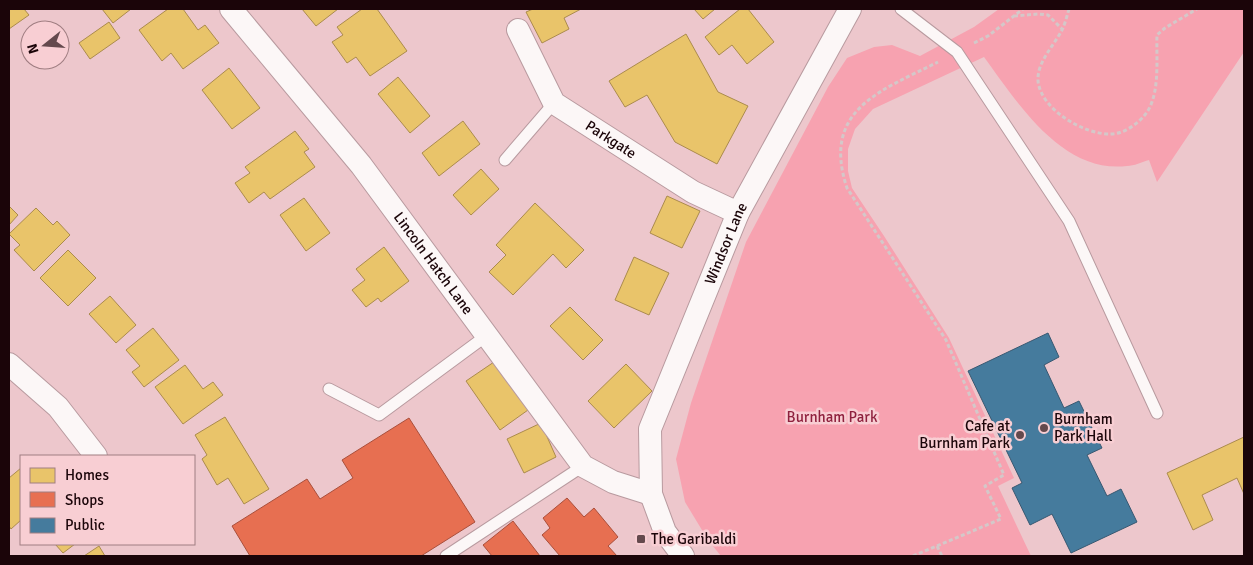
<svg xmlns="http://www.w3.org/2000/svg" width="1253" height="565" viewBox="0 0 1253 565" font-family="Signika,sans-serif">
  <rect width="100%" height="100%" fill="#edc7cc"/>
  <path fill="#f7a2b0" d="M999 9H1244V52L1157 182 1149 160C1142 162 1134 166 1127 166 1062 174 1017 102 984 57L873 109 855 129 848 149V171L852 188 884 236 949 338 1014 478 998 486 1031 556H721L708 540 685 502 676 459 691 403 746 242 828 87 847 58 874 47 892 45 920 56 974 27Z"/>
  <path fill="#e9c46a" stroke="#ab8b4d" d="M9 9H24L29 15 9 29Z
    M102 9H131L113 23Z
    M168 9H183L198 30 205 25 219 43 183 69 171 53 162 61 139 30Z
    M302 9H338L316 26Z
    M362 9H377L407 51 370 76 356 57 347 63 332 42 343 35 337 27Z
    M533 9H581L564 18 569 29 542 43 526 12Z
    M694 9H715L703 19Z
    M740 9H748L774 42 747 64 732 45 719 55 705 37Z
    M109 22 120 38 90 59 79 43Z
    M686 34 718 92 748 106 717 164 675 142 647 95 625 107 609 81Z
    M229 68 260 108 232 129 202 90Z
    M398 77 430 116 410 133 378 94Z
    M463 121 480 144 439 176 422 153Z
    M295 131 309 149 304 152 315 167 270 199 264 192 249 203 235 183 250 173 245 167Z
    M481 169 499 189 471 215 453 195Z
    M667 196 700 211 682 248 650 233Z
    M304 198 330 233 306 251 280 215Z
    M535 203 584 250 566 268 553 254 513 295 489 272 506 255 496 245Z
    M9 206 18 215 9 225Z
    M36 208 53 225 57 221 70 235 34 271 14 250 20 245 9 234Z
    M384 247 409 281 381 302 378 298 366 307 352 290 365 280 356 269Z
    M68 250 96 278 68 306 40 278Z
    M634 257 669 273 649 315 615 300Z
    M110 296 136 325 116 343 89 314Z
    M570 307 603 340 583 360 550 326Z
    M153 328 179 360 144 387 132 372 140 366 126 350Z
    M494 362 528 410 500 430 466 381Z
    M626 364 652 391 614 428 588 401Z
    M185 365 203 389 213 382 223 395 183 424 155 387Z
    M225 417 269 489 244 504 228 478 217 485 202 459 207 455 195 435Z
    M541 423 556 457 524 473 507 439Z
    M1244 437V494L1237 478 1202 495 1213 520 1193 530 1167 473Z
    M21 468V520L11 529 9 526V478Z
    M55 544H75L63 553Z
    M99 546 105 556H84Z"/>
  <path fill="#e76f51" stroke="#aa4f3b" d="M409 418 475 522 421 556H250L232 526 307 479 320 499 353 478 342 460Z
    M567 498 584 517 594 508 618 537 608 546 617 556H560L542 535 550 528 543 518Z
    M513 521 540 556H492L483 545Z"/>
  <path fill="#457b9d" stroke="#385871" d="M1048 333 1059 357 1044 365 1064 408 1079 401 1102 448 1087 455 1107 496 1121 489 1137 522 1071 553 1052 514 1030 525 1012 488 1022 483 968 371Z"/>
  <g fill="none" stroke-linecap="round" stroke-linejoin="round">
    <g stroke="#b89a9f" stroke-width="13">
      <path id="service" d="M901 9 957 52 1069 221 1157 413
        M505 160 554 103
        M329 389 379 415 486 336
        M446 556 583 466"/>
    </g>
    <g stroke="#b89a9f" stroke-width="24">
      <g id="minor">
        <path id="s1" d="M231 9 361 165 583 466 613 482 651 494"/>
        <path id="s2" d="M518 30 554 103 693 192 738 213"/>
        <path d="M9 364 58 407 96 456"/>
        <path id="s3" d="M683 556 665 532 651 494 650 429 738 213 850 9"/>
      </g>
    </g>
    <path stroke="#d4c8c9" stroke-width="3" stroke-dasharray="4 2.5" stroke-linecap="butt" d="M1069 9C1067 16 1065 24 1062 30 1053 47 1037 62 1038 81 1041 110 1085 135 1111 134 1123 134 1136 125 1144 116 1161 97 1156 59 1157 35L1165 28 1197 9
      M1014 16 1038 14 1048 15 1062 29
      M974 43 988 36 1023 9
      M937 546 942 556
      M913 556 1001 519 985 486 1004 475 946 340 847 188C821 110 880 91 938 62"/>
    <use href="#service" stroke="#fcf7f7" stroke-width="11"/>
    <use href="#minor" stroke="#fcf7f7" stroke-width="22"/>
  </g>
  <g fill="#64494d" stroke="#f8ced3" stroke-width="2">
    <circle cx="1044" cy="428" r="5"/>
    <circle cx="1020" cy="435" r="5"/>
    <rect x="636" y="534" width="10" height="10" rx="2.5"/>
  </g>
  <g text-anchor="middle" stroke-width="5" stroke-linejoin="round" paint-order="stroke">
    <g font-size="15" fill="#1b0509" stroke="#f8ced3">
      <text dy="5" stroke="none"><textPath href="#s2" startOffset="149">Parkgate</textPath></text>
      <text dy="5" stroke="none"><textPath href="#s3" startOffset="336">Windsor Lane</textPath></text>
      <text dy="5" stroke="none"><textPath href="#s1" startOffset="325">Lincoln Hatch Lane</textPath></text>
    </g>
    <g font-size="15" fill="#8f213e" stroke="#f8ced3">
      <text x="832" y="422">Burnham Park</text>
    </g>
    <g font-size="15" fill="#1b0509" stroke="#f8ced3" text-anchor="start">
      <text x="1054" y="424">Burnham<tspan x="1054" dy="17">Park Hall</tspan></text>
      <text x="1010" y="431" text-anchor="end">Cafe at<tspan x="1010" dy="17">Burnham Park</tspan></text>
      <text x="651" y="544">The Garibaldi</text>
    </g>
  </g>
  <rect width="1253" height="565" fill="none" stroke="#1b0509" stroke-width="20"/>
  <rect x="20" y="455" width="175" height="90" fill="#f8ced3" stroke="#a07e82"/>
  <rect x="30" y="468" width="25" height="15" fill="#e9c46a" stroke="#a07e82"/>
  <text x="65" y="480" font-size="15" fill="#1b0509">Homes</text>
  <rect x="30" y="492" width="25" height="15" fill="#e76f51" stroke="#a07e82"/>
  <text x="65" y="505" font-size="15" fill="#1b0509">Shops</text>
  <rect x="30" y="518" width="25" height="15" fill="#457b9d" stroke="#a07e82"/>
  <text x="65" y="530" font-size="15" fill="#1b0509">Public</text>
  <g transform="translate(45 45) rotate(253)"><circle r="24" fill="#f8ced3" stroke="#a07e82"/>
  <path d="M0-4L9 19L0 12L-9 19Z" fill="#64494d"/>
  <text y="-8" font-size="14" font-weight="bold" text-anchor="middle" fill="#1b0509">N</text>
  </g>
</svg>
